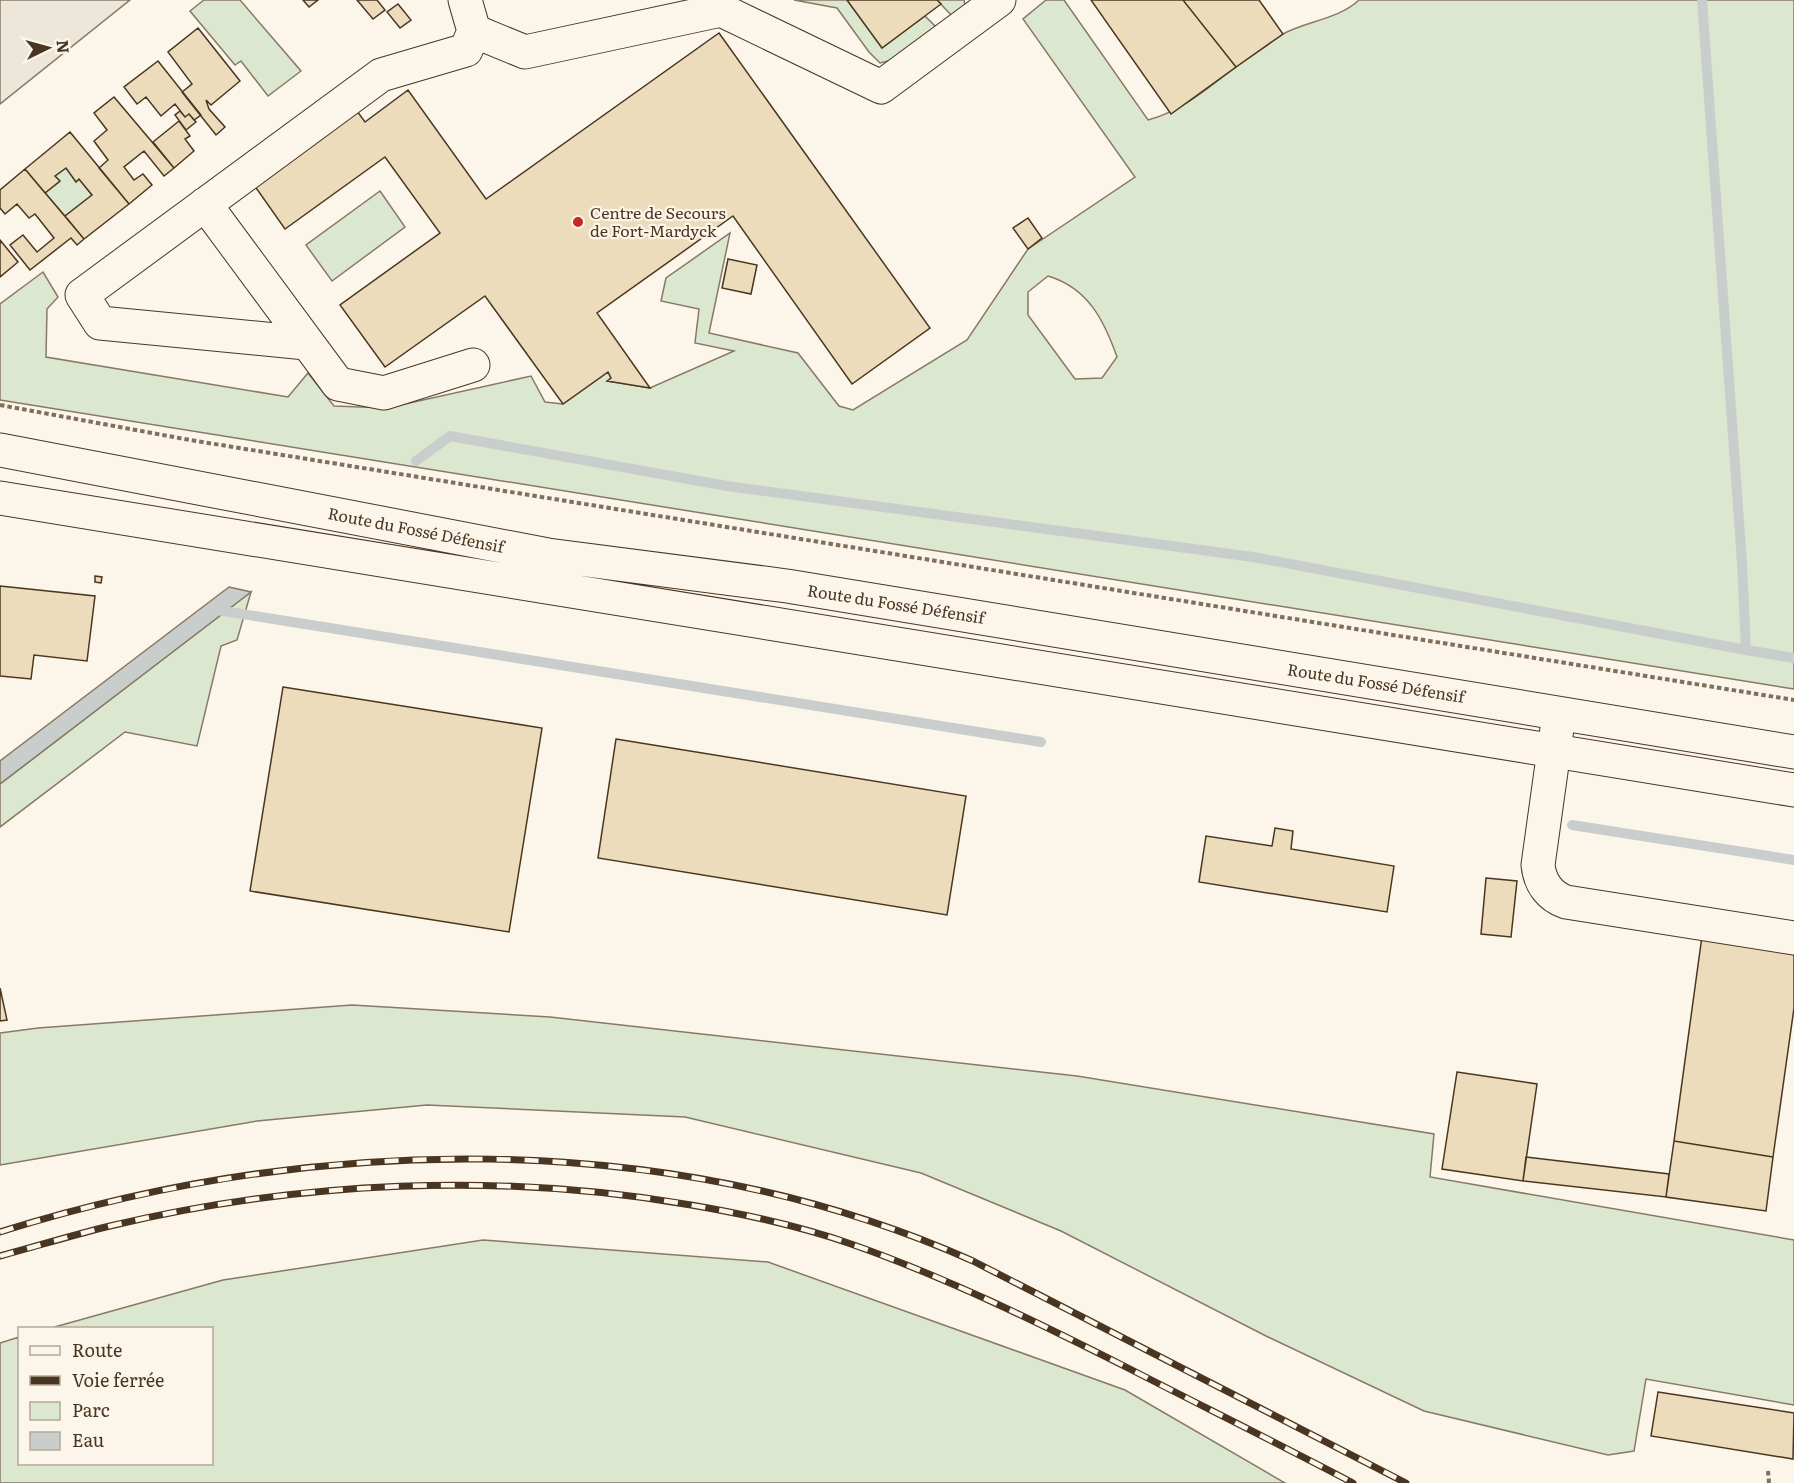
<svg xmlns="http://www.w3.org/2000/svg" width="1794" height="1483" viewBox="0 0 1794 1483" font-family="Literata,serif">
  <rect width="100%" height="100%" fill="#fbf6e9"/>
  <path fill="#dce7d0" stroke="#887966" stroke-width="1.5" fill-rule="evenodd" d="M204 0H240L301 71 268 96 241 61 235 65 190 11Z
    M794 0H847L882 48 925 16 937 28 892 60 880 63 869 52 837 8Z
    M937 0H964L965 5 952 16Z
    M1046 0H1064L1148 120C1200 106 1236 59 1283 34 1307 21 1339 19 1359 0H1794V689L0 400V304L43 272 58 297 47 309 46 357 288 397 308 373 334 406 387 408 531 376 545 402 563 404 608 372 611 378 608 381 650 388 734 351 695 343 699 309 661 301 666 278 730 233 709 333 798 353 839 406 853 410 967 340 1028 249 1135 177 1023 19ZM1048 276C1088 288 1104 320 1117 357L1102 378 1075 379 1028 315V292Z
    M66 168 76 181 79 179 92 195 65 216 45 193 59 182 55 176Z
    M380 191 405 227 332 281 306 245Z
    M251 592 237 640 221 646 197 746 125 732 0 827V784Z
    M352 1005 550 1017 1077 1076 1434 1134 1430 1177 1794 1240V1405L1646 1379 1634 1451 1608 1455 1424 1411 1266 1336 1061 1231 921 1173 685 1117 427 1105 257 1121 0 1165V1033L38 1028Z
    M483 1240 768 1262 1125 1390 1285 1483H0V1343L19 1337 20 1464H212V1328H51L223 1280Z"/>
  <path fill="#ede7d9" stroke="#887966" stroke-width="1.5" d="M0 0H130L0 104Z"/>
  <path fill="#c9cecd" stroke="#887966" stroke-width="1.5" d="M229 587 251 592 0 784V761Z"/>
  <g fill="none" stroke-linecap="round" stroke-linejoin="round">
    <path stroke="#c9cecd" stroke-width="10" d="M416 461 450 436 727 486 1253 557 1746 650 1742 563 1702 0
      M211 609 1041 742
      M1746 650 1794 658
      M1572 825 1794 860"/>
  </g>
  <path fill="#ecdcbc" stroke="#4a3520" stroke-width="1.5" d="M303 0H318L309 7Z
    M357 0H377L385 10 373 19Z
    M847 0H937L941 4 882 48Z
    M1091 0H1183L1236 67 1171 114Z
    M1183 0H1259L1283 34 1236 67Z
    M398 4 411 20 400 28 387 12Z
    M198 28 240 81 211 105 206 100 209 109 225 127 216 135 182 92 192 84 168 52Z
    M719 33 930 328 852 384 733 216 597 313 650 388 607 381 611 378 608 372 563 404 485 296 385 367 340 305 440 233 385 157 285 229 254 185 357 111 365 122 408 90 486 199Z
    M158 61 201 115 194 120 189 114 185 117 175 104 161 116 146 97 137 104 124 87Z
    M114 97 174 168 164 176 144 151 124 167 134 180 143 174 152 185 129 204 99 168 108 160 94 141 107 130 94 113Z
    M180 111 185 117 189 114 196 122 186 130 175 115Z
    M179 121 190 136 185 139 194 151 174 168 153 142Z
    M70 132 129 204 84 239 65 216 92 195 79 179 76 182 66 168 55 176 60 181 45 193 25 169Z
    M25 169 84 239 77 245 71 238 30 270 10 245 23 235 37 252 54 238 35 214 29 218 17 204 5 214 0 208V190Z
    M1028 218 1042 238 1028 249 1013 228Z
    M0 240 18 262 0 277Z
    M728 259 757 265 751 294 722 288Z
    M95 576 102 577 101 583 95 582Z
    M0 586 95 596 87 661 34 655 31 679 0 676Z
    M283 687 542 728 509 932 250 891Z
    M616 739 966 796 947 915 598 858Z
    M1275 828 1293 831 1291 849 1394 866 1387 912 1199 882 1206 836 1272 846Z
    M1486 878 1517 881 1511 937 1481 934Z
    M1702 936 1794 949V1008L1773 1157 1674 1141Z
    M0 988 7 1020 0 1021Z
    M1457 1072 1537 1084 1523 1181 1442 1169Z
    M1674 1141 1773 1157 1766 1211 1666 1197Z
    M1526 1157 1669 1174 1666 1197 1523 1181Z
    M1658 1392 1794 1413 1793 1459 1651 1436Z"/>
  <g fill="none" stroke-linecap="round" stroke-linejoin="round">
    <g stroke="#4a3520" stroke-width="35">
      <path id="minor" d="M474 31 525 52 721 10 881 87 999 0
        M205 204 338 384 384 393 473 365
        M306 343 100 323 82 295 381 75 466 50 474 31 465 0
        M1559 714 1538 865C1540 883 1549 896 1566 902L1794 938"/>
    </g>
    <g stroke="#4a3520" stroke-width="35">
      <path id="major" d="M0 450 548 555 787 586 1794 752
        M0 498 1794 790"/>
    </g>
    <path stroke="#7f6f5c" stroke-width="4" stroke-dasharray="4.5 3" stroke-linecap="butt" d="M0 405 190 440 1794 700
      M1768 1471 1769 1483"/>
    <use href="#minor" stroke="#fbf6e9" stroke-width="33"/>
    <use href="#major" stroke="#fbf6e9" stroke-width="33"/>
    <g stroke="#4a3520" stroke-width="7">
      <path id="rail" d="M0 1232C313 1134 670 1126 973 1261L1406 1483
        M0 1256C37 1246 73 1235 110 1226 300 1181 499 1172 691 1205 744 1214 800 1226 851 1244 945 1277 1035 1321 1124 1366 1200 1405 1277 1443 1353 1483"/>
    </g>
    <use href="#rail" stroke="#fbf6e9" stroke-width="4.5" stroke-dasharray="14" stroke-linecap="butt"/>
  </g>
  <circle fill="#c62828" stroke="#fbf6e9" stroke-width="2" cx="578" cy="222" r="6"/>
  <g text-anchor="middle" stroke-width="4.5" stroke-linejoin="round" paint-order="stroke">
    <g font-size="16" fill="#4a3520" stroke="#fbf6e9" text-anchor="start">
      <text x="590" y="219">Centre de Secours<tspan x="590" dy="18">de Fort-Mardyck</tspan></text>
    </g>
    <g font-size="16" fill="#4a3520" stroke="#fbf6e9">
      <text transform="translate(416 530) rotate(11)" y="6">Route du Fossé Défensif</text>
      <text transform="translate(896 604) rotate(9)" y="6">Route du Fossé Défensif</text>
      <text transform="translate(1376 683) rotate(9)" y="6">Route du Fossé Défensif</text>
    </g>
  </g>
  <rect x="18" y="1327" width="195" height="138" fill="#fbf6e9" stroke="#b4a999" stroke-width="1.5"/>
  <rect x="30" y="1346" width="30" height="9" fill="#fbf6e9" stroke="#b4a999" stroke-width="1.5"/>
  <text x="72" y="1357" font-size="18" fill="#4a3520">Route</text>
  <rect x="30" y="1376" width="30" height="9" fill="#4a3520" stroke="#b4a999" stroke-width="1.5"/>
  <text x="72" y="1387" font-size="18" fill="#4a3520">Voie ferrée</text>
  <rect x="30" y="1402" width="30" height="18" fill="#dce7d0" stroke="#b4a999" stroke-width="1.5"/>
  <text x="72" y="1417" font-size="18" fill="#4a3520">Parc</text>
  <rect x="30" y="1432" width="30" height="18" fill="#c9cecd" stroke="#b4a999" stroke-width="1.5"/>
  <text x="72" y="1447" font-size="18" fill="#4a3520">Eau</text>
  <g transform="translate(48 48) rotate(85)" stroke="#fbf6e9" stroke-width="4.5" paint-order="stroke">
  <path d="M0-4.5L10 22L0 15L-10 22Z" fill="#4a3520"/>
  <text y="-9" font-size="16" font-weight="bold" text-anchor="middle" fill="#4a3520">N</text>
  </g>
</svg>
